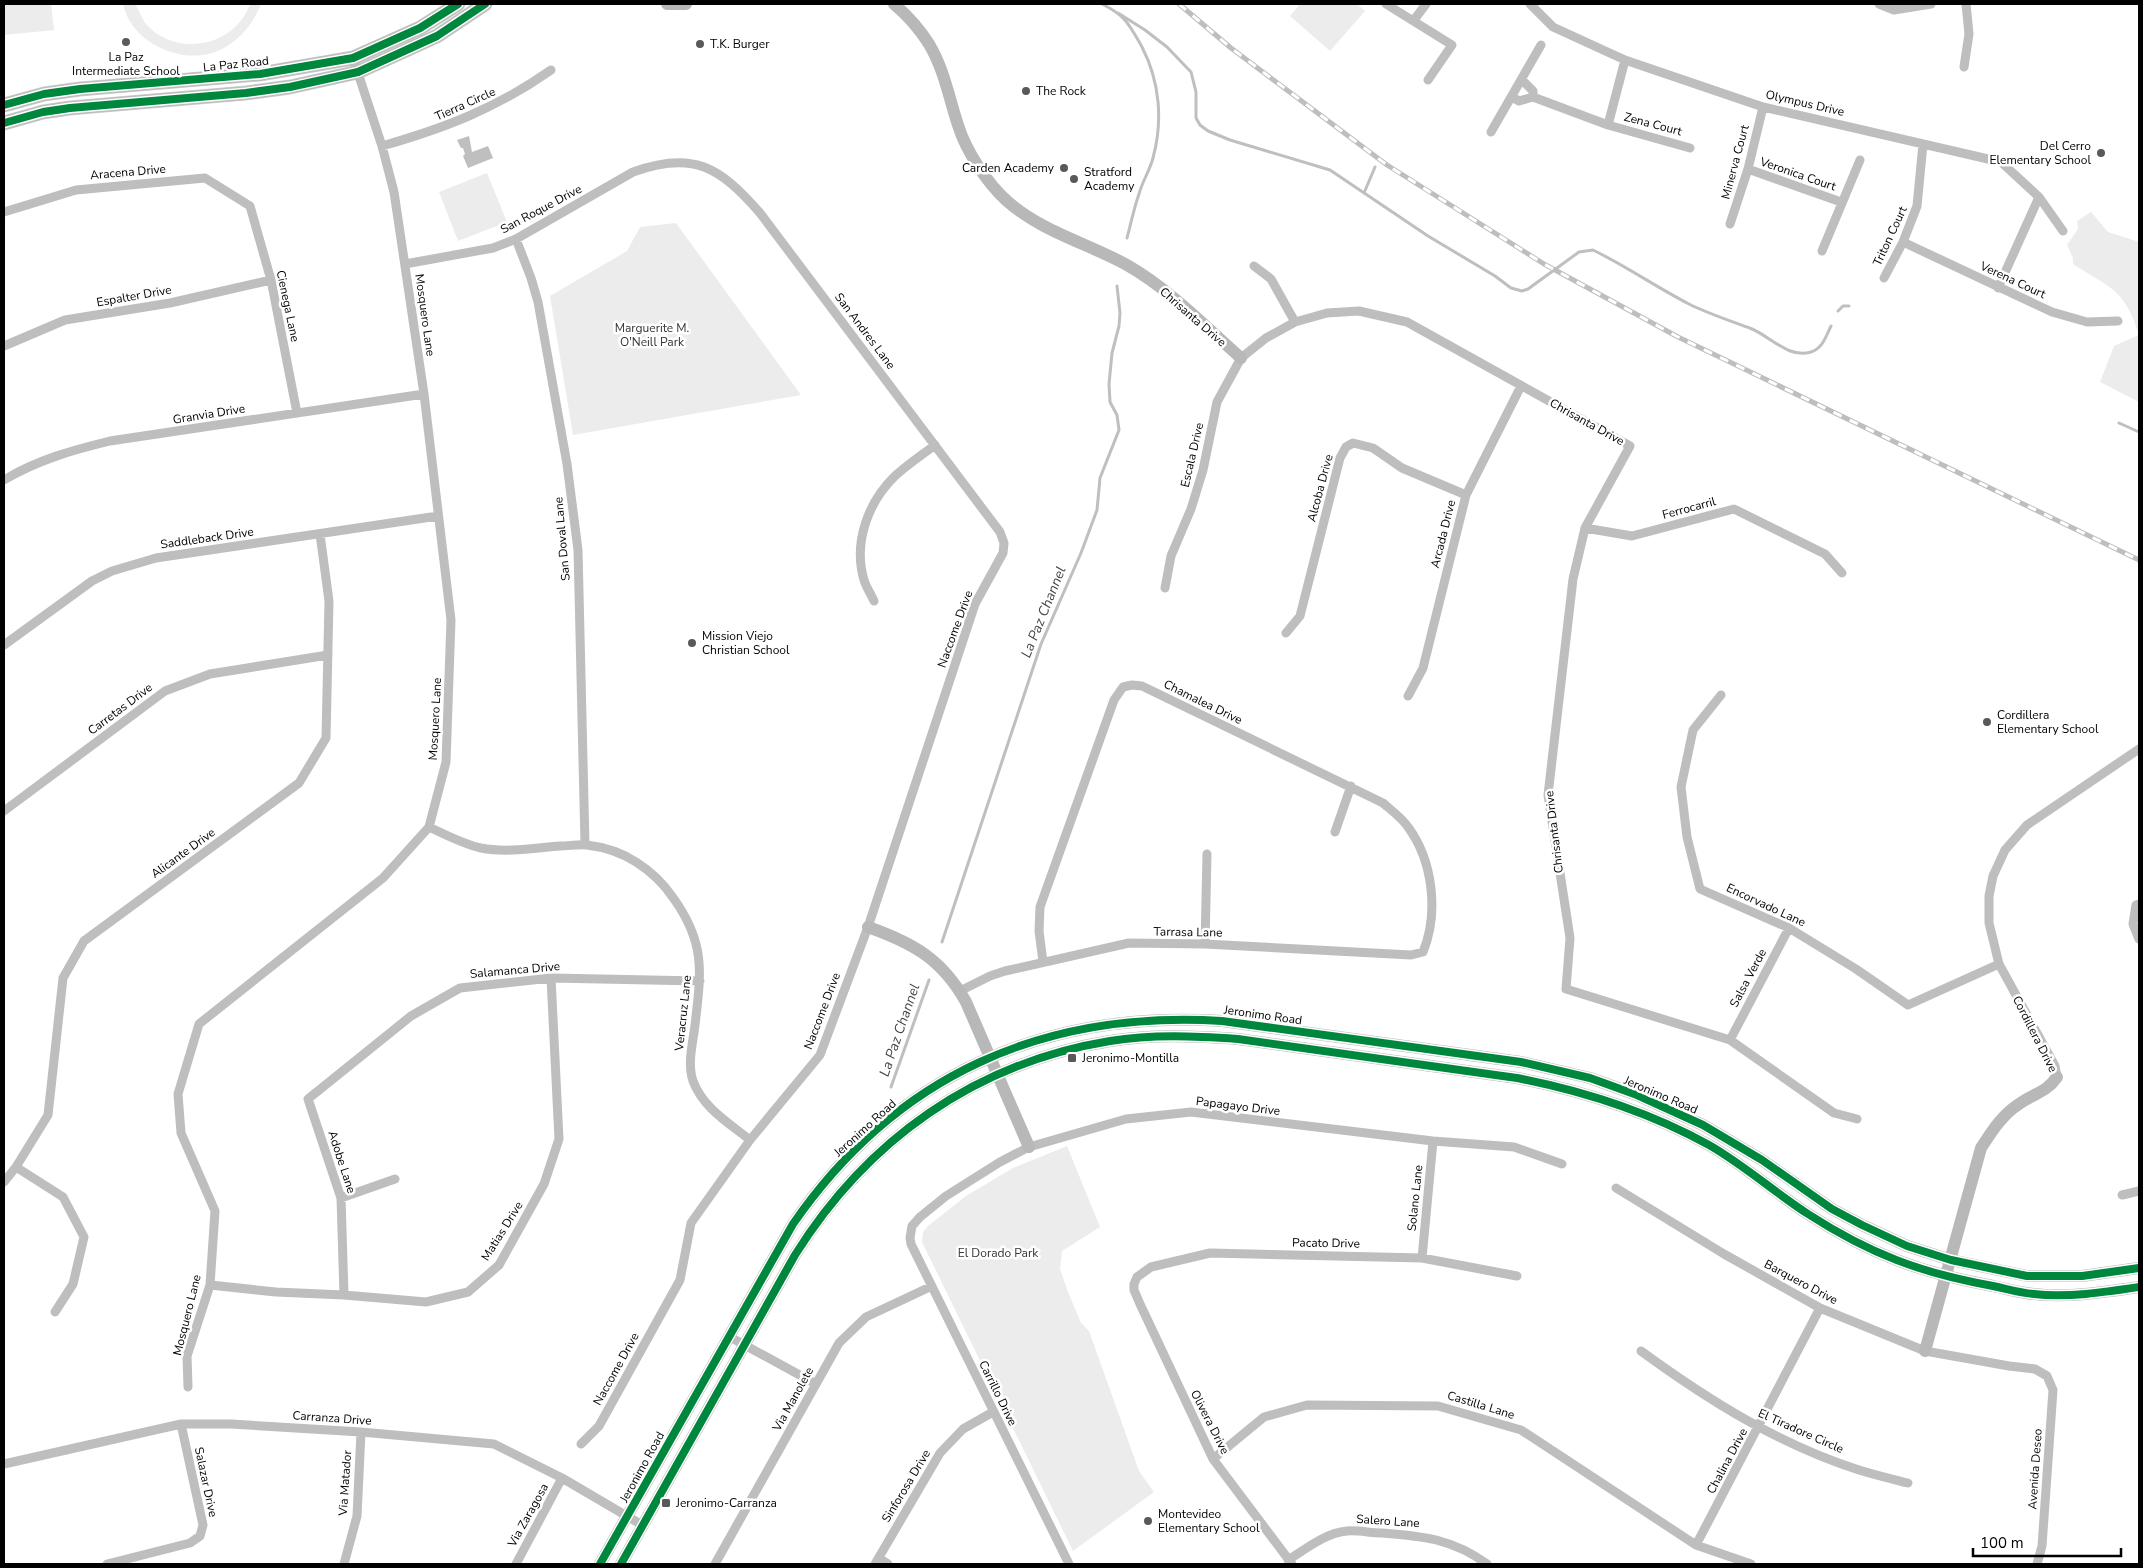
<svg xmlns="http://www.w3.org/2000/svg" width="2143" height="1568" viewBox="0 0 2143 1568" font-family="'Nunito Sans',sans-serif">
  <rect width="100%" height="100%" fill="#fff"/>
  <path fill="#ececec" d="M4 4H51L54 30 4 35Z
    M123 4H135C139 10 142 19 146 24 176 58 235 47 250 4H261C253 24 241 39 222 49 186 68 131 44 123 4Z
    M1300 4H1357L1365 11 1330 51 1290 16Z
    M487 173 507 222 458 241 439 192Z
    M2091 212 2108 232 2139 242V402L2100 382 2114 346 2139 335C2125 289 2110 288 2073 264V258L2067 245 2078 229 2077 221Z
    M676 223 801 395 573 435 550 296 627 251 640 227Z
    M1067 1146 1100 1227 1062 1251 1060 1269 1068 1292 1081 1323 1089 1331 1139 1471 1154 1492 1073 1551 922 1242 923 1232 928 1226 966 1196 1013 1168Z"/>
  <path fill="#bfbfbf" d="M469 136 472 152 488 146 493 158 468 168 463 156 465 154 463 148H461L457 140Z"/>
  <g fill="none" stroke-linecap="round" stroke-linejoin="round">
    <path stroke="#bfbfbf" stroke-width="3" d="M1102 4C1126 16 1129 24 1142 47 1160 82 1163 121 1153 158 1150 170 1142 182 1139 194 1134 208 1131 223 1127 238
      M1118 13 1145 30 1167 47 1191 72 1196 92V118L1200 125 1208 131 1230 140 1330 170 1428 236 1495 276 1511 288 1522 291 1528 289 1579 252 1593 250C1626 266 1656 287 1689 304 1709 314 1731 321 1752 329 1771 337 1789 359 1811 352 1823 348 1826 336 1831 326
      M1364 193 1375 167
      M1838 311 1843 306H1849
      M2119 423 2139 432
      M942 942 1041 644 1081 553 1097 510 1100 478 1119 430 1117 415 1110 402 1109 384 1112 353 1119 326 1120 313 1117 286
      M891 1087 929 980"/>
    <g stroke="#dbdbdb" stroke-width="15">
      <path id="primary" d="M4 105 44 94 80 89 260 74 353 58 420 28 458 4
        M4 123 43 112 70 108 246 93 290 87 358 72 437 36 485 4"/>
    </g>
    <path stroke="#bebebe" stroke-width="9" d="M1386 4 1452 45 1428 80
      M1530 4 1553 27 1625 60 1763 107 2001 162 2039 197 2063 231
      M1879 4 1894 10 1931 4
      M1414 20 1426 4
      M1964 67 1969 34 1966 4
      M1522 80 1533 91V97
      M1512 97 1519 101 1533 97 1608 125 1690 148
      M1608 125 1625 60
      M1491 132 1541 45
      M382 146C445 128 497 108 551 70
      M1748 169 1841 202
      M4 212 76 190 205 178 250 206 271 280 297 413
      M1730 224 1748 169 1763 107
      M516 239 531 278 538 302 567 464 578 550 585 844
      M1903 242 2052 312 2087 322 2118 321
      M1822 251 1860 160
      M405 264 493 248 516 239 633 172C693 150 720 167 760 213L1000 532 1004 543 1003 553 975 604 868 927 820 1055 750 1140 691 1223 680 1280 599 1426 581 1444
      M1254 266 1271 279 1295 322
      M1884 278 1903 242 1917 206 1923 144
      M1998 288 2039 197
      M4 346 65 320 170 303 271 280
      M4 480C37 460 73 450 110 441L424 394
      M1585 528 1632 536 1734 509 1825 554 1842 573
      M1165 588 1171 556 1191 509 1203 470 1217 402 1241 358 1266 338 1295 322 1327 313 1359 311 1407 322 1630 446 1585 528 1573 579 1548 795 1570 938 1566 989 1730 1040 1834 1113 1857 1119
      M874 601C871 594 866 587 864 580 853 543 868 502 895 476 907 465 922 455 935 445
      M1286 633 1300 616 1340 458 1346 447 1353 443 1373 448 1402 468 1466 495
      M4 645 92 581 112 571 156 558 438 516
      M1721 695 1693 730 1681 787 1687 837 1700 889 1789 928 1856 969 1908 1005 1999 964
      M1408 696 1423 668 1466 495 1521 386
      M4 811 165 691 210 674 328 655
      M429 827C446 835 463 844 481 848 507 853 535 848 560 846 569 846 578 844 587 845 604 847 622 853 636 862 652 872 664 884 674 899 706 944 701 973 695 1025 693 1042 687 1064 693 1081 703 1108 729 1123 750 1140
      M1335 832 1351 786
      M2139 904 2136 905 2133 924 2139 939
      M1205 944 1207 854
      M960 991 990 976 1005 971 1129 943 1205 944 1411 955 1423 952C1439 913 1433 861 1408 827 1402 818 1391 810 1383 803L1142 686 1132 685 1123 687 1114 700 1040 907 1039 931 1043 962
      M1730 1040 1789 928
      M2057 1077 2055 1066 1999 964 1989 923V896L1993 876 2005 850 2027 825 2139 749
      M16 1167 63 1197 84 1237 73 1284 55 1312
      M4 1182 16 1167 48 1115 63 978 84 941 299 783 326 738 329 601 320 534
      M1616 1188 1724 1254 1820 1308 1925 1351 2009 1366 2035 1369 2047 1376 2053 1390 2042 1546 2037 1564
      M2122 1195 2139 1191
      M341 1198 395 1179
      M1422 1258 1433 1141
      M210 1285 276 1292 344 1295 426 1302 468 1292 499 1265 544 1184 559 1139 551 978
      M344 1295 341 1198 308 1099 411 1016 460 988 551 978 700 981
      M730 1337 816 1384
      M1641 1351C1708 1400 1780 1445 1859 1470 1875 1475 1892 1479 1908 1483
      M188 1387 187 1356 210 1285 215 1211 181 1133 178 1094 199 1024 383 878 429 827 446 762 451 620 424 394 394 192 382 146 353 58
      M1213 1459 1264 1417 1307 1405 1438 1406 1521 1430 1696 1545 1751 1564
      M4 1464 181 1424H231L361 1432 494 1444 562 1478 642 1525
      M1696 1545 1820 1308
      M879 1558 888 1564
      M1288 1560C1306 1549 1325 1533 1347 1531 1358 1530 1371 1533 1382 1533 1423 1536 1453 1539 1487 1564
      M107 1564 190 1543 200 1536 203 1525 181 1424
      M344 1564 357 1516 361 1432
      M516 1564 562 1478
      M715 1564 839 1343 866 1317 932 1286
      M875 1564 940 1453 963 1429 993 1412
      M1069 1564 911 1244 910 1238 912 1226 920 1217 946 1196 1000 1162 1029 1147 1126 1119 1191 1112 1433 1141 1514 1147 1562 1164
      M1292 1564 1213 1459 1140 1304 1134 1290V1284L1137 1277 1151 1267 1210 1253 1422 1258 1517 1276"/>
    <path stroke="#b8b8b8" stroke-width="12" d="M667 4H686
      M894 4C908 16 919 28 929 44 944 69 949 98 958 125 966 151 987 183 1007 201 1042 232 1087 243 1127 265 1169 289 1205 326 1241 358
      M868 927C913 943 942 959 966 1002L1029 1147
      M1925 1351 1981 1148C1992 1131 2002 1115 2019 1104 2034 1093 2046 1093 2057 1077
      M600 1564 793 1224C896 1075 1043 1010 1222 1021L1521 1062 1590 1078 1637 1095 1703 1125 1762 1160 1832 1209 1862 1225 1907 1246 1951 1260 2027 1276H2082L2139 1268
      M621 1564 795 1255C867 1140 975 1063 1110 1041 1152 1034 1195 1036 1238 1039L1517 1078C1584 1091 1649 1112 1709 1145 1744 1165 1774 1192 1808 1214 1870 1254 1921 1273 1993 1286 2007 1289 2020 1293 2034 1294 2067 1298 2106 1292 2139 1287"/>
    <use href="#primary" stroke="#bebebe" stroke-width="14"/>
    <g stroke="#bebebe" stroke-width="5">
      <path id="rail" d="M1179 4 1231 48 1387 165 1544 264 1678 337 2139 560"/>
    </g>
    <use href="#rail" stroke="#fff" stroke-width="3" stroke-dasharray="9" stroke-linecap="butt"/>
    <g stroke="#fff" stroke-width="11">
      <path id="cycleway" d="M4 105 44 94 80 89 260 74 353 58 420 28 458 4
        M4 123 43 112 70 108 246 93 290 87 358 72 437 36 485 4
        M600 1564 793 1224C896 1075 1043 1010 1222 1021L1521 1062 1590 1078 1637 1095 1703 1125 1762 1160 1832 1209 1862 1225 1907 1246 1951 1260 2027 1276H2082L2139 1268
        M621 1564 795 1255C867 1140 975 1063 1110 1041 1152 1034 1195 1036 1238 1039L1517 1078C1584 1091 1649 1112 1709 1145 1744 1165 1774 1192 1808 1214 1870 1254 1921 1273 1993 1286 2007 1289 2020 1293 2034 1294 2067 1298 2106 1292 2139 1287"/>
    </g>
    <use href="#cycleway" stroke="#00873e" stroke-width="8"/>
  </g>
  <g fill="#595959" stroke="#fff" stroke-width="2">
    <circle cx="126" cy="42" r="5"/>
    <circle cx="700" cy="44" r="5"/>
    <circle cx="1026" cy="91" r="5"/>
    <circle cx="2101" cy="153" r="5"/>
    <circle cx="1064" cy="168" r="5"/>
    <circle cx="1074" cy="179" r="5"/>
    <circle cx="692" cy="643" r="5"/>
    <circle cx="1987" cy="722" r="5"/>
    <rect x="1067" y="1053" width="10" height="10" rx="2.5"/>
    <rect x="661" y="1498" width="10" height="10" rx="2.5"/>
    <circle cx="1148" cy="1521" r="5"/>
  </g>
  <g text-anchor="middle" stroke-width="5" stroke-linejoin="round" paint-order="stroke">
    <g font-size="12" fill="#000" stroke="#fff" text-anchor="start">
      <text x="710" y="48">T.K. Burger</text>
      <text x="126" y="61" text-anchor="middle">La Paz<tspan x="126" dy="14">Intermediate School</tspan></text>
      <text x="1036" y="95">The Rock</text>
      <text x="2091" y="150" text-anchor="end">Del Cerro<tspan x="2091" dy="14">Elementary School</tspan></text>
      <text x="1054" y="172" text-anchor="end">Carden Academy</text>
      <text x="1084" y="176">Stratford<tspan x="1084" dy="14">Academy</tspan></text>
      <text x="702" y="640">Mission Viejo<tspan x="702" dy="14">Christian School</tspan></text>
      <text x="1997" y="719">Cordillera<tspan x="1997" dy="14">Elementary School</tspan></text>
      <text x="1082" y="1062">Jeronimo-Montilla</text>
      <text x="676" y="1507">Jeronimo-Carranza</text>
      <text x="1158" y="1518">Montevideo<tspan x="1158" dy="14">Elementary School</tspan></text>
    </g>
    <g font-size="12" fill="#000" stroke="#fff">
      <text transform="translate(236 64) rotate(-6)" y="4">La Paz Road</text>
      <text transform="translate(1805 103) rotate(13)" y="4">Olympus Drive</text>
      <text transform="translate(465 104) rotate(-24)" y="4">Tierra Circle</text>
      <text transform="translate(1653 124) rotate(15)" y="4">Zena Court</text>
      <text transform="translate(1735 162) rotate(-75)" y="4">Minerva Court</text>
      <text transform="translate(128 172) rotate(-5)" y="4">Aracena Drive</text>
      <text transform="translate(1798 174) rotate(19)" y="4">Veronica Court</text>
      <text transform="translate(541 209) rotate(-28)" y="4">San Roque Drive</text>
      <text transform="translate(1890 236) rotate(-65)" y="4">Triton Court</text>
      <text transform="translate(2013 280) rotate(25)" y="4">Verena Court</text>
      <text transform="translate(134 296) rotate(-10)" y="4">Espalter Drive</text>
      <text transform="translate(288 306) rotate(78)" y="4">Cienega Lane</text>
      <text transform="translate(425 315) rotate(82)" y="4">Mosquero Lane</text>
      <text transform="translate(1193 317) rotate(41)" y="4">Chrisanta Drive</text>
      <text transform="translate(865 331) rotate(53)" y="4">San Andres Lane</text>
      <text transform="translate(209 414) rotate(-9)" y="4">Granvia Drive</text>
      <text transform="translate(1587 422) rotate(29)" y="4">Chrisanta Drive</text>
      <text transform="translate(1192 455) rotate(-77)" y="4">Escala Drive</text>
      <text transform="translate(1320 488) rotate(-75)" y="4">Alcoba Drive</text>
      <text transform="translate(1689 508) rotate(-15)" y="4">Ferrocarril</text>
      <text transform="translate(1443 534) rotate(-76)" y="4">Arcada Drive</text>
      <text transform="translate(207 538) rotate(-8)" y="4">Saddleback Drive</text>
      <text transform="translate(562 539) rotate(-95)" y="4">San Doval Lane</text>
      <text transform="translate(955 629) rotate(-70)" y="4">Naccome Drive</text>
      <text transform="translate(1203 702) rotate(26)" y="4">Chamalea Drive</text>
      <text transform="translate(120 709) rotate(-37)" y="4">Carretas Drive</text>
      <text transform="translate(435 719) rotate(-87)" y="4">Mosquero Lane</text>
      <text transform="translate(1554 832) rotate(-97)" y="4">Chrisanta Drive</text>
      <text transform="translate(183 853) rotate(-36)" y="4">Alicante Drive</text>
      <text transform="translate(1766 905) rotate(25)" y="4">Encorvado Lane</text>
      <text transform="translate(1188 932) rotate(1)" y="4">Tarrasa Lane</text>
      <text transform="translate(515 970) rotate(-5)" y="4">Salamanca Drive</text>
      <text transform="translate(1748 978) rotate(-62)" y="4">Salsa Verde</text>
      <text transform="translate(822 1011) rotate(-69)" y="4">Naccome Drive</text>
      <text transform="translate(683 1013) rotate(-84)" y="4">Veracruz Lane</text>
      <text transform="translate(1263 1015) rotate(8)" y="4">Jeronimo Road</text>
      <text transform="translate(2035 1034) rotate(63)" y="4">Cordillera Drive</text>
      <text transform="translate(1661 1095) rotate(23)" y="4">Jeronimo Road</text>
      <text transform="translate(1238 1106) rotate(7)" y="4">Papagayo Drive</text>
      <text transform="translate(865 1128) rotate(-42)" y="4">Jeronimo Road</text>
      <text transform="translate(342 1162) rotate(72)" y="4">Adobe Lane</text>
      <text transform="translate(1415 1198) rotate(-84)" y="4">Solano Lane</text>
      <text transform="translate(502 1231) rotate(-58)" y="4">Matias Drive</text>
      <text transform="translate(1326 1243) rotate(1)" y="4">Pacato Drive</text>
      <text transform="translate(1801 1282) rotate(28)" y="4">Barquero Drive</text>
      <text transform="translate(187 1315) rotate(-76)" y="4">Mosquero Lane</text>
      <text transform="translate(616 1369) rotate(-61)" y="4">Naccome Drive</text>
      <text transform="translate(998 1393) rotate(64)" y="4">Carrillo Drive</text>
      <text transform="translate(793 1399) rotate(-61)" y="4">Via Manolete</text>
      <text transform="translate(1481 1405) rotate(17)" y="4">Castilla Lane</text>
      <text transform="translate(332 1418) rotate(4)" y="4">Carranza Drive</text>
      <text transform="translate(1210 1422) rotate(63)" y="4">Olivera Drive</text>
      <text transform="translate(1801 1431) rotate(24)" y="4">El Tiradore Circle</text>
      <text transform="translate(1727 1461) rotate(-62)" y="4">Chalina Drive</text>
      <text transform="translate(642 1467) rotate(-61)" y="4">Jeronimo Road</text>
      <text transform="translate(2035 1469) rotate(-86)" y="4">Avenida Deseo</text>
      <text transform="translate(206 1482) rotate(78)" y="4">Salazar Drive</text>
      <text transform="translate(345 1483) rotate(-86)" y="4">Via Matador</text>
      <text transform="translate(906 1486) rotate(-59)" y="4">Sinforosa Drive</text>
      <text transform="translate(528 1515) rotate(-61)" y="4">Via Zaragosa</text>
      <text transform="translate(1388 1521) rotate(4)" y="4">Salero Lane</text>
    </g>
    <g font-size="12" fill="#333" stroke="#fff">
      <text x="652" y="332">Marguerite M.<tspan x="652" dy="14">O'Neill Park</tspan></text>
      <text x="998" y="1257">El Dorado Park</text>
    </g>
    <g font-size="14" font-style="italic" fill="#444" stroke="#fff">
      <text transform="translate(1043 612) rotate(-68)" y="5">La Paz Channel</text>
      <text transform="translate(899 1030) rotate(-71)" y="5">La Paz Channel</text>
    </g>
  </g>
  <rect width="2143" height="1568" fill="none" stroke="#000000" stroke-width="10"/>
  <path d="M1973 1548v8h148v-8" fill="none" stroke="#000000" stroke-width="2.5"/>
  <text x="1980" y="1548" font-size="15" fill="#000000" stroke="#ffffff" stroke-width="4" paint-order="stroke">100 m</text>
</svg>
